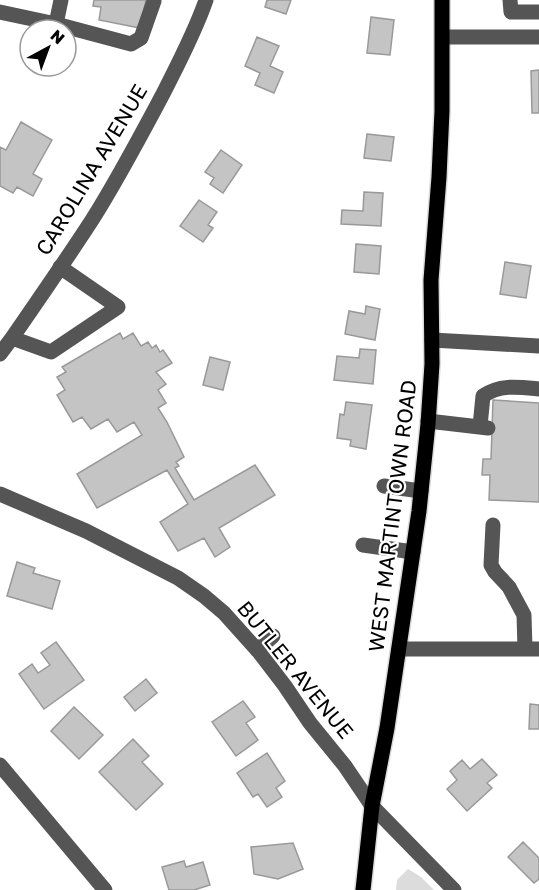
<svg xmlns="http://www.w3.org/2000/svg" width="539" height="890" viewBox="0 0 539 890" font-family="'Golos Text',sans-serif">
  <rect width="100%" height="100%" fill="#fff"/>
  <path fill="#dcdcdc" d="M408 869 421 877 434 890H396L397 880Z"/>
  <path fill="#c4c4c4" stroke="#999" stroke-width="1.5" d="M94 0H146L140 28 99 20 101 7 93 6Z
    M267 0H291L286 14 265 7Z
    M371 17 394 20 390 55 367 53Z
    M257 37 279 46 270 66 283 72 274 93 255 85 260 73 245 66Z
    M539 70V113H532L531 71Z
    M21 122 52 140 33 174 42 179 33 196 17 187 13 193 0 186V147L6 150Z
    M367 134 394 137 391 161 364 158Z
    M221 150 242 165 223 193 210 184 214 178 205 172Z
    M364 192 383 193 381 226 341 224 342 210 363 211Z
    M199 200 217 212 208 225 213 228 203 242 180 226Z
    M356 244 381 246 379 274 354 272Z
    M505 262 531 266 526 298 500 294Z
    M366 306 380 309 375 340 345 334 349 311 365 314Z
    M120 333 123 339 133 333 141 346 148 342 152 348 156 345 160 352 163 350 172 363 156 372 166 384 158 390 166 403 158 408 167 422 184 457 176 462 179 466 175 468 194 500 255 465 275 495 219 528 230 547 215 557 204 538 178 551 160 522 188 504 167 470 97 508 77 474 142 435 134 422 117 432 108 419 91 429 82 417 73 422 57 395 65 390 57 377 66 372 62 367Z
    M360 349 376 350 373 384 334 380 337 356 359 358Z
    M210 357 230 362 223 390 203 385Z
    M493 400 539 403V502L489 500 490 475H482L483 459H491Z
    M346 402 372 405 366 449 350 446 351 440 337 438 340 414 344 415Z
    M17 562 35 568 33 573 60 581 52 609 7 596Z
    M56 642 84 680 44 709 19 674 32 664 38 673 50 665 41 653Z
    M146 679 157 693 135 711 124 697Z
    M243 701 255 717 246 723 258 740 236 756 212 722Z
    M530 704 539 705V729H529Z
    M74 707 103 735 79 759 51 731Z
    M133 739 149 756 142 762 163 784 136 810 99 772Z
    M267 753 285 781 276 788 282 797 267 807 258 794 253 797 237 773Z
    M482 759 497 775 487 783 492 788 467 811 447 789 457 780 450 771 462 760 470 769Z
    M523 842 539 858V879L534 883 508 857Z
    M293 843 303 869 278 879 254 874 251 847Z
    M184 861 186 867 203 862 210 885 194 890H169L162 867Z"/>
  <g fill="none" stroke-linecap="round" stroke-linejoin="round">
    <g stroke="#dbdbdb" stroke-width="18">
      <path id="major" d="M363 890 372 806 387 728 419 511 428 424 432 364 431 280 439 177 442 111V0"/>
    </g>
    <path stroke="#555" stroke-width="15" d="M510 0 511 12H539
      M0 12 56 24 131 44 141 38 154 1
      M56 24 61 0
      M443 37H539
      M12 338 51 352 118 307 60 267
      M432 340 539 346
      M0 354 12 338C39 299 66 260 92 220 118 179 141 135 164 92 179 62 195 32 206 0
      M428 421 488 428
      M480 426 483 396C500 384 519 387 539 389
      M384 486 421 491
      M0 494 86 531 178 578 204 596 224 613 259 652 285 686 310 723 345 766 372 806 454 890
      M493 525 491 565 495 572 509 587 524 615 525 649
      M363 545 413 552
      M399 649H539
      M257 650 273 636
      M0 765 105 890"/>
    <use href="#major" stroke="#000" stroke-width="15"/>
  </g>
  <g text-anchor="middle" stroke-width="4.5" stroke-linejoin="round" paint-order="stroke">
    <g font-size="21" fill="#000" stroke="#fff">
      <text transform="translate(92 170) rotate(-59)" y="7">CAROLINA AVENUE</text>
      <text transform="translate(393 516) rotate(-83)" y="7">WEST MARTINTOWN ROAD</text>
      <text transform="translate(295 670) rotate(51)" y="7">BUTLER AVENUE</text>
    </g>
  </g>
  <g transform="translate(48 48) rotate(41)"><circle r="28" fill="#ffffff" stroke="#999999" stroke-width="1.5"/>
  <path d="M0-4.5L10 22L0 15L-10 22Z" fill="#000000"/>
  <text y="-9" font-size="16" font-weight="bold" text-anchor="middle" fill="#000000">N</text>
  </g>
</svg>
